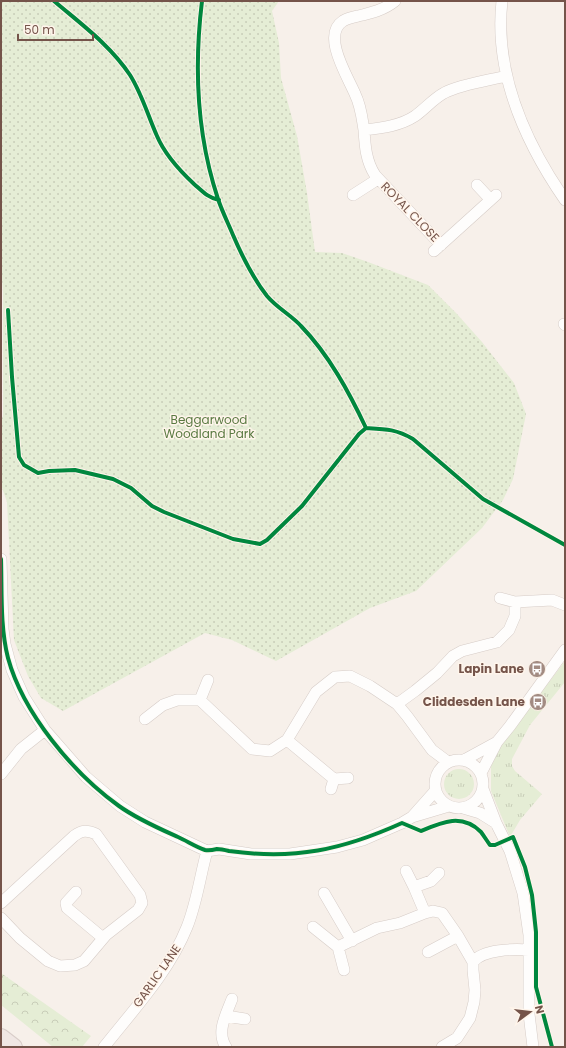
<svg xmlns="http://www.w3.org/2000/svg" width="566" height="1048" viewBox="0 0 566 1048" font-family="Poppins,sans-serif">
  <defs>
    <pattern id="grass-tufts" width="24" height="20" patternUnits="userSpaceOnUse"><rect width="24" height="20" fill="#e5edd5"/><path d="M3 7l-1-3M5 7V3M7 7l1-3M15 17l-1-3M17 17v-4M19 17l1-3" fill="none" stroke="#c8cdb8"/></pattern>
    <pattern id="forest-crowns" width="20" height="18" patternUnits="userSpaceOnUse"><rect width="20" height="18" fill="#e5edd5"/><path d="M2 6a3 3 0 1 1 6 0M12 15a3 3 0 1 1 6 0" fill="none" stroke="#c8cdb8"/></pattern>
    <pattern id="park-dots" width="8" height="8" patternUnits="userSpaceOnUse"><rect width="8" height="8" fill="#e5edd5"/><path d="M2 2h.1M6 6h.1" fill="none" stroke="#c8cdb8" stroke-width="1.8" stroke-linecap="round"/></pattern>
  </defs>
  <rect width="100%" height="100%" fill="#f7f0ea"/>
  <path fill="url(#grass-tufts)" d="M565 661V682L530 725 512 759V766L515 771 542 794 520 820 510 837 491 791V766L501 745Z
    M444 784a15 15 0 1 1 30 0a15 15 0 1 1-30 0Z"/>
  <path fill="url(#forest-crowns)" d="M1 973 91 1036 82 1047H53L1 1005Z"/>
  <path fill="url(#park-dots)" d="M1 1H279L272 11 279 43 281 78 297 136 307 193 315 252 342 253 368 262 428 285 457 314 482 342 514 383 526 414 513 479 503 500 482 528 416 591 370 608 276 661 232 640 205 633 63 711 41 698 28 676 14 640 7 502 1 485V421L3 416V293L1 263Z"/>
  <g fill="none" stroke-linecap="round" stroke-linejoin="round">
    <g stroke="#d6ccc7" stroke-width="12">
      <path id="minor" d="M395 1C384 10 371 13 358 16 353 17 348 18 343 21 321 35 348 77 355 94 361 106 362 118 364 130 381 128 400 126 415 116 425 109 433 99 444 93 462 84 486 81 507 76
        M502 1C494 73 525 142 565 200
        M364 130C365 146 366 161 375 175L441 245
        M477 185 490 199
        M353 195 378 179
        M434 251 496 195
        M564 324 565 325
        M1 559 3 629 5 644 12 670 24 697 45 730 86 777 120 806 145 822 207 851 219 849 251 854H290L337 847 363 840 402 823 412 817 449 806
        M500 598 515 602 552 600 565 605
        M200 700 252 749 270 751 287 740 316 692 335 677 350 676 370 686 397 704 407 716 432 750 448 762
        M397 704 415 691 437 673 453 656 462 651 497 642 509 630 515 616V602
        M145 719 163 705 177 700H200L208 680
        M287 740 334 779
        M464 760 497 742
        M435 784a24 24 0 1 1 48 0a24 24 0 1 1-48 0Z
        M481 773 497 742 510 726 565 650
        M1 774 21 749 45 730
        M331 789 334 779 348 778
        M483 789 496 823 510 851 523 893 529 935V1014L533 1047
        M463 808 480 813 496 823
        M412 817 436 790
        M406 871 414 887 425 913
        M414 887 431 881 439 873
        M76 892 66 903 67 908 103 938
        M324 893 352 941
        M1 903 74 836C82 830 87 830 96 834L140 895 142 903 138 910 106 935 84 961 75 965 60 966 48 961 20 938 1 918
        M313 927 338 947 344 970
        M338 947 377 928 400 923 425 913 433 911 442 913 458 936 473 962
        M428 952 458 936
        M473 962C483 949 514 949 529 950
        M226 1016 245 1019
        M104 1047C134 1009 169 972 187 927 197 902 200 876 207 851
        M226 1047C216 1032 226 1015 232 999
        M442 1047 457 1038 470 1018 474 1002 475 990 473 970V962"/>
    </g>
    <g stroke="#d8cdc9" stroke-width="18">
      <path id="highway" d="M1 1037 14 1047"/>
    </g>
    <use href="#minor" stroke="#fefdfc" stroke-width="11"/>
    <use href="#highway" stroke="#f0e7e4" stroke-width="16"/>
    <g stroke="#fff5eb" stroke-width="6">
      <path id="cycleway" d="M54 1C81 24 110 45 130 75 142 94 148 116 157 136 165 155 179 170 194 184 202 191 208 198 219 200
        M202 1C194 67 197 136 218 199 222 211 228 223 233 235 242 256 253 278 267 296 277 308 291 315 301 326 329 355 349 392 366 428
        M8 310 12 377 19 457 24 465 38 473 49 471 75 470 113 479 131 488 152 506 164 512 233 539 260 544 267 540 302 506 359 434 366 428C385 429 396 429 413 439L483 499 565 545
        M1 559C2 591 0 627 8 658 23 713 73 773 119 806 137 819 158 828 178 837 187 841 196 847 205 850 209 851 213 850 217 849 221 849 225 850 229 851 295 860 342 850 402 823L421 831C442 822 462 813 481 832 484 836 487 841 490 845H495L513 837 525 867 532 895 536 932V987L552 1047"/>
    </g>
    <use href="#cycleway" stroke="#00873e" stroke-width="4"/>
  </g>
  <defs>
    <g id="bus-disc" transform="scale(0.9)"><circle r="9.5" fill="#a28b82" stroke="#fff5eb"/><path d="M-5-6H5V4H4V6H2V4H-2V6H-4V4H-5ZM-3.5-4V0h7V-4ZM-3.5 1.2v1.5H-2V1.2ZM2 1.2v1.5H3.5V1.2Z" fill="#fff"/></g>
  </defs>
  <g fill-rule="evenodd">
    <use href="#bus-disc" x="537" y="669"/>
    <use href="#bus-disc" x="538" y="702"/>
  </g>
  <g text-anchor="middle" stroke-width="3" stroke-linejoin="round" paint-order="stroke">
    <g font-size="12" fill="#75544a" stroke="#fff5eb">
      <text transform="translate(410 212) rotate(46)" y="4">ROYAL CLOSE</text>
      <text transform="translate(157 976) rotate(-55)" y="4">GARLIC LANE</text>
    </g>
    <g font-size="12" fill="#5a7a42" stroke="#fff5eb">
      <text x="209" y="424">Beggarwood<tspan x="209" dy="14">Woodland Park</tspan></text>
    </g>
    <g font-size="12" font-weight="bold" fill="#75544a" stroke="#fff5eb" text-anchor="end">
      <text x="524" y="673">Lapin Lane</text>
      <text x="525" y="706">Cliddesden Lane</text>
    </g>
  </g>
  <rect width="566" height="1048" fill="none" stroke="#75544a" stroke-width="4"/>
  <g transform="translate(530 1012) rotate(75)" stroke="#fff5eb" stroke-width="3" paint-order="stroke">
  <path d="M0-3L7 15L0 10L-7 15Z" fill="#75544a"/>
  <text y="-6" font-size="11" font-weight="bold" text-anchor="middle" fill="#75544a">N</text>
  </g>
  <path d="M18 34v6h75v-6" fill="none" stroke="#75544a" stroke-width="2"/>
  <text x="24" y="34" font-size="12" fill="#75544a" stroke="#fff5eb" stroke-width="3" paint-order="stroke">50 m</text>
</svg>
